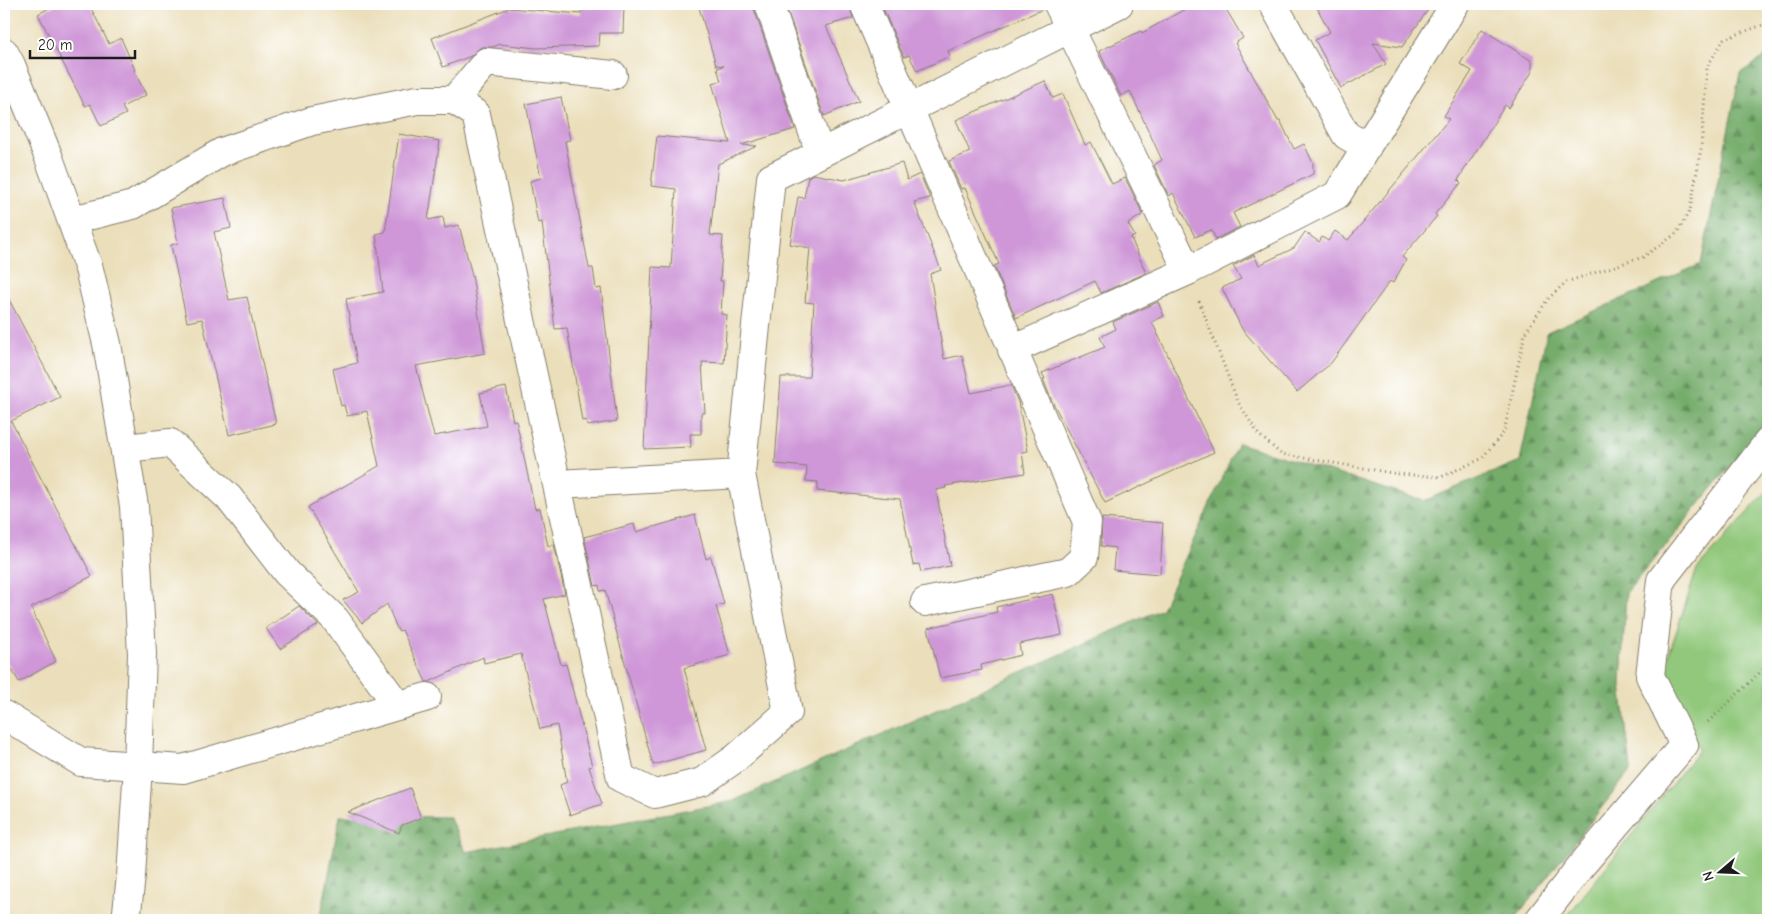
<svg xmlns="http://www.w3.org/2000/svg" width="1772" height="924" viewBox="0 0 1772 924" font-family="'Comic Neue',sans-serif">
  <defs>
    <pattern id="forest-firs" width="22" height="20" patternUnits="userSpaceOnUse" patternTransform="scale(1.25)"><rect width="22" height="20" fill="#74ac6b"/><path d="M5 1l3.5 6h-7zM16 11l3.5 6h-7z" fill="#5e8b57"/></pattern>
  </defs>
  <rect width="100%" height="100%" fill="#fff"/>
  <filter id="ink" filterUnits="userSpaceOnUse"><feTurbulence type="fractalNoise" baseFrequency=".02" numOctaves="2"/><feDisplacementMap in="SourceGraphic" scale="10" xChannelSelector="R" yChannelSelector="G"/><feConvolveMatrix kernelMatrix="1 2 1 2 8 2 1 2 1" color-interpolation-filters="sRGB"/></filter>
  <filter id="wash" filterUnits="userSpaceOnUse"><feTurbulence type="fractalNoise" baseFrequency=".0096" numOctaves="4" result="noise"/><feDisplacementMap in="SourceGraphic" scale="20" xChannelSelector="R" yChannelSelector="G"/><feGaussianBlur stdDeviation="1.12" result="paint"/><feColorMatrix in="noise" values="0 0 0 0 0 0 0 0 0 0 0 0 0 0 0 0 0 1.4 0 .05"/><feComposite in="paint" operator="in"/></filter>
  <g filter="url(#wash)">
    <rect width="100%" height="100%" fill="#ebdfbb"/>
    <path fill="url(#forest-firs)" stroke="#486444" d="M1768 55V421L1626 593 1621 684 1631 770 1514 920H320L340 816 449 817 466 852 733 801 1162 609 1238 443 1424 501 1520 461 1547 332 1701 264 1740 73Z"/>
    <path fill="#91c87b" stroke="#56724c" d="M1768 490V920H1564L1699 750 1665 666 1697 569Z"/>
    <g id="blocks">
      <path fill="#cf97d8" d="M57 4H89L109 44 121 38 135 70H134L146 95 122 107 126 114 101 126 90 104 85 106 38 14Z
        M581 4H624L623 33H600L599 46 536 48 500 44 493 47H481L471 56 443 67 432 38 509 8 581 14Z
        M698 4H754V9L795 129 741 145 757 146 718 164 710 235 723 236 720 281H723L721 314 727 315 724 363 702 362 705 413H701V434H690L691 447 644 449 652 267 671 268 676 189 651 186 657 136 730 143 712 83 721 81 717 68 724 66 716 65Z
        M785 4H849L853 18 826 26 859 101 824 116Z
        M881 4H1043V9L948 51 950 56 917 71 909 55 904 57Z
        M1194 4H1223L1243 38 1235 43 1278 121 1280 120 1294 149 1304 144 1313 163V174L1233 213 1240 227 1216 239 1211 230 1195 237 1173 193 1169 196 1154 165 1162 160 1130 91 1121 96 1099 51 1141 31 1142 33Z
        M1315 4H1432L1402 47 1373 43 1386 64 1341 88 1315 40 1330 32Z
        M1482 29 1532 61V72L1509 108 1505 105 1458 180 1461 183 1435 214 1437 216 1402 257 1406 260 1393 283 1390 281 1331 363 1297 392 1242 329 1222 288 1241 279 1233 266 1254 255 1259 265 1294 248 1305 232 1319 242 1322 237 1328 241 1335 231 1348 240 1449 119 1444 116 1472 71 1460 64Z
        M1045 81 1053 98 1063 94 1085 145 1091 142 1112 184 1125 178 1143 214 1128 224 1135 236 1131 238 1146 273 1101 293 1095 281 1016 318 994 266 999 264 965 188 961 189 949 161 970 152 956 120Z
        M561 97 570 140 565 141 589 268H593L596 289 601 288 617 421 587 426 586 420 582 421 567 328 555 329 542 222 538 223 530 181 541 178 526 104Z
        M399 134 440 141 428 220 443 217 445 228 459 225 472 275 485 353 416 366 434 436 487 426 480 393 506 387 513 421 516 420 535 509 540 508 548 546 554 544 565 594 544 599 561 665 566 664 592 766 589 767 602 804 570 815 560 785 567 782 557 725 540 729 521 654 484 663 483 657 429 682H426L402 630 398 631 387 604 362 623 343 600 359 592 308 507 379 466 367 411 347 416 344 405 341 406 333 369 357 363 346 299 383 292 376 234 385 232Z
        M902 163 907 180 920 174 930 198 914 202 941 270 930 274 944 359 962 355 971 393 1011 385 1018 402 1028 451 1022 452 1025 473 945 486 946 488 936 490 950 566 921 572 919 564 913 565 900 499 817 491 818 482 806 481 807 467 775 464 781 377H809L814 303 805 302 810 248 790 244 798 197 804 198 808 177 813 174 844 180Z
        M225 198 231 228 214 232 229 300 247 297 276 424 229 435 202 319 187 322 171 245 178 243 171 208Z
        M4 290 60 397 11 421 92 576 31 608 56 661 19 682 4 656Z
        M1158 302 1164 316 1152 322 1214 452 1105 503 1051 399 1043 379H1045L1042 373 1105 347 1100 337 1116 329 1113 322Z
        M695 515 706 559 711 557 724 604 716 606 730 655 684 668 706 750 653 765 605 590 600 591 599 585 595 586 584 537 634 524 636 532Z
        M1102 518 1163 523 1160 574 1113 570 1115 548 1101 546Z
        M1053 594 1062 635 1019 644 1021 655 981 665 982 670 940 678 928 628 997 612 996 607Z
        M299 606 318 625 280 649 266 628Z
        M410 788 421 818 402 825 399 833 348 812Z"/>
    </g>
  </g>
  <g filter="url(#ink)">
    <use href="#blocks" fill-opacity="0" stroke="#847e6c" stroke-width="1"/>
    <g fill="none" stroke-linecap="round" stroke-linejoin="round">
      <g stroke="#847e6c" stroke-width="30">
        <path id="street" d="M769 4 820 153
          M864 4 1087 522 1084 557 1068 572 925 602
          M1058 4 1188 271
          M1273 4 1346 135 1367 147
          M454 100 486 62 613 75
          M72 220 133 205 222 152 312 121 417 100H454L476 114 621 778 655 794 702 782 736 758 788 712 741 474 771 178 1119 4
          M1012 350 1188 271 1337 195 1455 4
          M126 448 170 443 229 498 287 573 335 619 398 706
          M557 484 741 474
          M4 715 81 762 183 769 427 697
          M1539 920 1580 867 1684 745 1650 676 1661 580 1768 442"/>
      </g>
      <g stroke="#847e6c" stroke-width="30">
        <path id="secondary" d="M4 52 11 65 49 158 89 269 107 344 134 506 142 654 138 766 131 876 126 920"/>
      </g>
      <path stroke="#847e6c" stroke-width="3" stroke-dasharray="1 4" stroke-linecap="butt" d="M1199 301 1238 402 1258 434 1281 454 1398 474 1441 477 1481 459 1504 432 1525 333 1548 299 1566 282 1643 257 1677 233 1690 210 1701 149 1707 67 1724 39 1768 23
        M1708 722 1768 665"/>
      <use href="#street" stroke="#fff" stroke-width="28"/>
      <use href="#secondary" stroke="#fff" stroke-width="28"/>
    </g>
  </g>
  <rect width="1772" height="924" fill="none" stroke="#fff" stroke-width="20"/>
  <g transform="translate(1720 872) rotate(251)" stroke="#ffffff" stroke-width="4" paint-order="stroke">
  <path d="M0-4L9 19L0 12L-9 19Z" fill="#1c1c1c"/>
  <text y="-8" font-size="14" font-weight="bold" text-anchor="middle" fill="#1c1c1c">N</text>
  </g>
  <path d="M30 50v8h105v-8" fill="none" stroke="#1c1c1c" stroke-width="2.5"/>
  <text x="38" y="50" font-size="15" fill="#1c1c1c" stroke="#ffffff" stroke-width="4" paint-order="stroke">20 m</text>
</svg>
